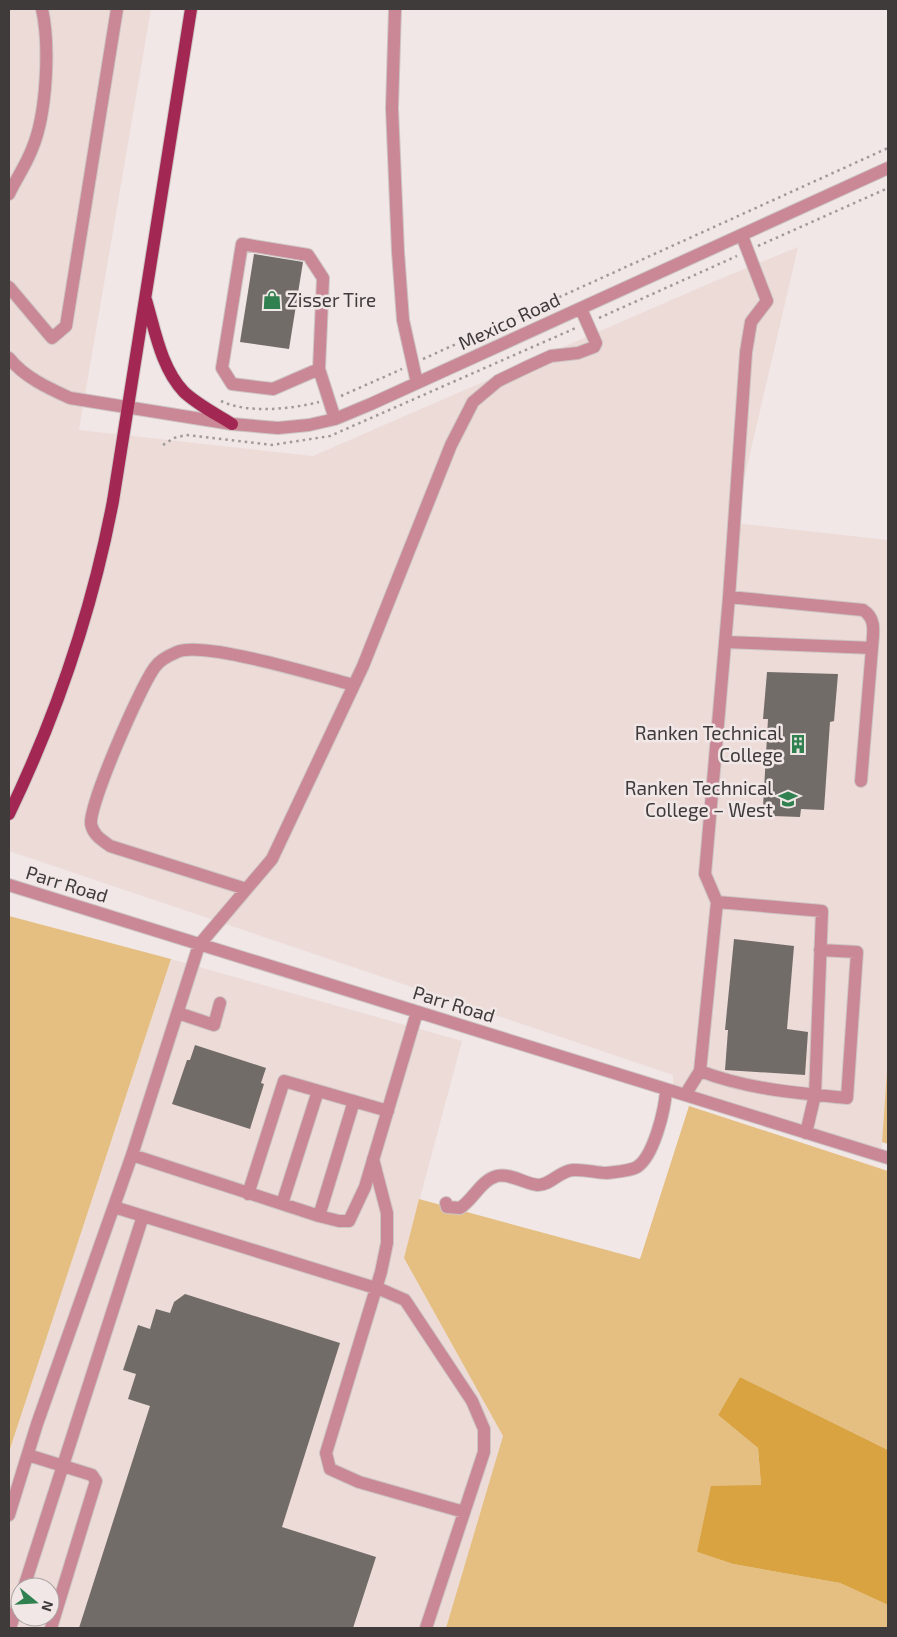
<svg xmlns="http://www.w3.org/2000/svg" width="897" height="1637" viewBox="0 0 897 1637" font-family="'Exo 2',sans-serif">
  <rect width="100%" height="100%" fill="#f0e7e6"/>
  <path fill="#eddbd8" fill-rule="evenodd" d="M9 9H151L79 430 313 456 715 281 798 247 734 523 888 540V1057L881 1156 673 1091V1075L9 851Z
    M171 959 462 1041 404 1258 503 1436 446 1628H9V1452ZM20 1587H50V1617H20Z"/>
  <path fill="#e4bf81" d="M9 916 171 959 9 1452Z
    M888 1057V1144L882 1142Z
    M689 1106 888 1171V1450L740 1377 718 1415 758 1448 761 1485 697 1552 733 1564 840 1583 888 1605V1628H446L503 1436 404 1258 419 1199 640 1259Z"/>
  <path fill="#d9a341" d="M740 1377 888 1450V1605L840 1583 733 1564 697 1552 711 1486 761 1485 758 1448 718 1415Z"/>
  <path fill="#726c68" d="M254 254 303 262 289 349 240 342Z
    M767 672 838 674 834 721 830 722 824 810 801 809 800 817 773 816V809L763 807 768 719H763Z
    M734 939 794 946 787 1029 808 1032 805 1075 725 1070 728 1030H725Z
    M195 1045 266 1068 261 1083 264 1084 250 1129 172 1104 187 1060H190Z
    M185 1294 340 1343 282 1527 376 1557 353 1628H79L150 1406 128 1399 136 1374 123 1370 138 1325 150 1329 156 1309 170 1313 174 1302Z"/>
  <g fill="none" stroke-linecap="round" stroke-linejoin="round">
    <g stroke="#cdc5c4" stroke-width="14">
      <path id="minor" d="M395 9 392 108 398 252 403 320 417 383
        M9 194C16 179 26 165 32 149 47 114 50 45 42 9
        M9 287 52 338 66 326 117 9
        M9 358C24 377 48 388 70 398L232 424 278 428 309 425 335 419 371 404 888 168
        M319 369 273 389 232 384 222 368 242 244 308 255 323 278 319 369 335 419
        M725 642 872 648C873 633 877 619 863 610L729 597
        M861 781 872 648
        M9 885 888 1158
        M246 889 110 846C102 840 93 835 91 824 89 804 141 685 155 667 159 661 170 655 177 652 203 640 321 677 354 685
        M717 902 705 874 729 597 746 352 751 322 767 301 742 236
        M417 1012 365 1187 349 1221H339L319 1216 132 1155 199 945 272 859 363 666 451 445 473 402 498 381 527 367 551 356 578 353 594 347 596 343 581 309
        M178 1013 214 1025 220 1003
        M700 1071C746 1089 797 1093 847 1098L857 952 820 950
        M685 1095 700 1071 717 902 822 911 815 1095 806 1133
        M373 1159 387 1213V1243L381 1272 326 1453 330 1469 359 1482 464 1512
        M248 1194 284 1081 388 1111
        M446 1203 447 1207 460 1208C473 1200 481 1180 497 1176 511 1173 525 1184 538 1185 551 1185 559 1171 573 1170 584 1169 596 1173 607 1173 615 1172 630 1171 637 1167 654 1156 665 1109 666 1090
        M282 1204 318 1091
        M114 1207 382 1290 405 1300 472 1401 484 1429V1452L426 1628
        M319 1216 354 1101
        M28 1455 92 1475 96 1481 51 1628
        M9 1515 37 1424 132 1155
        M24 1587 143 1216
        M10 1628 20 1598"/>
    </g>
    <g stroke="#cdc5c4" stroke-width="14">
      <path id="major" d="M146 300C155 330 161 368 184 392 198 405 216 414 232 424
        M9 814C57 714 92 611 113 501L191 9"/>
    </g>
    <path stroke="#a09a99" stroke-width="2.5" stroke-dasharray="2.5 4" stroke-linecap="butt" d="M758 246 888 188
      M599 318 737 256
      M423 359 888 148
      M341 396 402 369
      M221 401C248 414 291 409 319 402
      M163 445 174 438 186 435 272 445 330 436 578 327"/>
    <use href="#minor" stroke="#ca8796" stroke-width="12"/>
    <use href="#major" stroke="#a22752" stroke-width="12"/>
  </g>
  <defs>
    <g id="shop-bare" transform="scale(1.5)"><path d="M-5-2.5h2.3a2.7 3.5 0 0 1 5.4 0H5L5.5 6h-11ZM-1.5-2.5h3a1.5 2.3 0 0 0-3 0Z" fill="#308050" stroke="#f0e7e6" stroke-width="2.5" paint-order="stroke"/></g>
    <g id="building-bare" transform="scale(1.5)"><path d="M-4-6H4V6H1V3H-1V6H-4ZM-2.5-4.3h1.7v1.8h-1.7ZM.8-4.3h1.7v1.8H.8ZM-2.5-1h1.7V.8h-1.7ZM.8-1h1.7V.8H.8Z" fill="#308050" stroke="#f0e7e6" stroke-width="2.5" paint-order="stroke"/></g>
    <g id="university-bare" transform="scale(1.5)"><path d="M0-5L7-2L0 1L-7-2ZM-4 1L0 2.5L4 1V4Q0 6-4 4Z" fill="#308050" stroke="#f0e7e6" stroke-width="2.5" paint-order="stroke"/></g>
  </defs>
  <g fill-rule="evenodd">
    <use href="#shop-bare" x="272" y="300"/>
    <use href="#building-bare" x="798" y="744"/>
    <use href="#university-bare" x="788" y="799"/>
  </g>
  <g text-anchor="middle" stroke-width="5" stroke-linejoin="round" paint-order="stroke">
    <g font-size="19" fill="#3f3b3b" stroke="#f0e7e6" text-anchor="end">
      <text x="287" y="307" text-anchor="start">Zisser Tire</text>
      <text x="783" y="740">Ranken Technical<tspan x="783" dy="22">College</tspan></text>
      <text x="773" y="795">Ranken Technical<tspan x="773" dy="22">College – West</tspan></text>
    </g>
    <g font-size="19" fill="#3f3b3b" stroke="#f0e7e6">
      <text transform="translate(509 321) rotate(-25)" y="7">Mexico Road</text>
      <text transform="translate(67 884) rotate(17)" y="7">Parr Road</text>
      <text transform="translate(454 1004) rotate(17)" y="7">Parr Road</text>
    </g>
  </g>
  <rect width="897" height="1637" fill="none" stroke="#3f3b3b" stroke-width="20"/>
  <g transform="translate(35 1602) rotate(108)"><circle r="24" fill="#f0e7e6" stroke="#a9a2a2"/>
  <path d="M0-4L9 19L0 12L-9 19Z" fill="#308050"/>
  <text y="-8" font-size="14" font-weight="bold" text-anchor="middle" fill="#3f3b3b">N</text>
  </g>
</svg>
